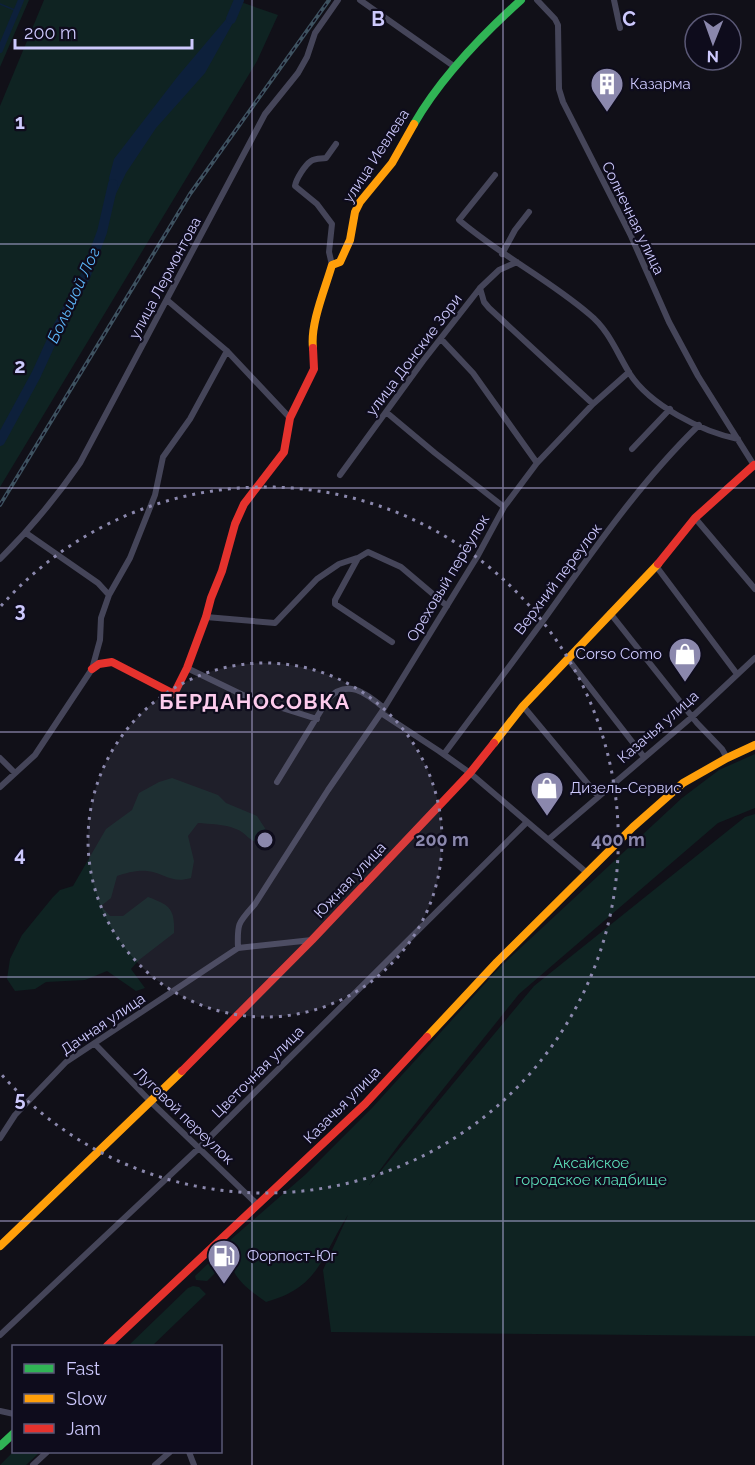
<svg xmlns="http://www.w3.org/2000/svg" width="755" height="1465" viewBox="0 0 755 1465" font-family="Raleway,sans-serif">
  <rect width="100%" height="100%" fill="#111018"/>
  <path fill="#0f2322" d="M0 0H29L0 67Z
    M44 0H235L278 15 257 61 0 487V106Z
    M755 754V808L718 823 519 994 400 1143 369 1185 534 986 745 817 755 814V1336L331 1332 323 1270 348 1215C321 1257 320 1287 266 1302 242 1285 226 1273 229 1241L306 1174 372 1108 500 967 682 798 719 770Z
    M172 778 218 795 226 803 257 816 268 833 265 843C246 842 249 834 236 829 224 824 210 824 198 823L188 836 194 861 191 878C171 884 165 873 147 871 137 870 126 873 117 876L111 898 101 906 110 916H123L148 897C170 905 175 909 174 933L139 960 131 969 145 988 136 991 107 971 85 980 46 982 35 989 15 991 7 979 10 959 22 935 53 897 60 890 73 886 106 829 132 810 139 793 159 782Z
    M217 1255 219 1257V1269L207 1281 196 1280 195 1276Z
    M193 1286 199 1287 206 1294 152 1346H128L188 1288Z
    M14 1451V1452H40L26 1465H0Z"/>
  <path fill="#0d203b" d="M239 4 234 21 205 73 156 128 126 173 111 204 109 178 114 159 178 76Z"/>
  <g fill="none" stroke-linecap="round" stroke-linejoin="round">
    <path stroke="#0d203b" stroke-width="1.5" d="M0 4 17 11"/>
    <path stroke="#0d203b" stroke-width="6" d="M0 50 21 0"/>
    <path stroke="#0d203b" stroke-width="10" d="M231 19 239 0
      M0 441 36 375 58 327 85 277 102 232 113 184"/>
    <path stroke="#454559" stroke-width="6" d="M360 0 455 67
      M537 0 555 19 558 25 559 89 563 102 631 236 669 322 698 376 755 467
      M614 0 620 28
      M495 175 459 220C500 255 548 279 589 314 609 330 617 353 630 374 650 405 702 432 738 439
      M502 254 515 230 529 212
      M332 265 329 252 332 224 317 204 295 186C296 179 305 165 311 161 316 158 321 159 326 158L336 144
      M480 288 484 302 489 308 593 404
      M167 300 227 351 290 418
      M441 339 473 373 537 463
      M386 412 435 453 504 507
      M632 449 670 409
      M340 475 423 361 480 288 499 270 517 262
      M695 518 755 589
      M26 533 98 583 109 595
      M0 559C30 529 56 498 80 463L265 114 298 73 307 57 315 33 338 0
      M656 566 737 674
      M610 613 697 723 722 749 727 758
      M206 617 275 623 317 579 339 564 357 558
      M392 642 335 604V600L358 558 368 552 401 567 447 606
      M568 659 644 757
      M187 668 247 697 317 719
      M523 706 598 796
      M381 713 439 751 470 773 586 872
      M444 754C477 710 510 666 542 622 591 554 639 483 699 425
      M0 758 14 772
      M277 782 328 699C347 678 366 693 384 708
      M0 787 35 755 92 669 100 640 101 618 109 595 130 558 155 495 163 457 190 419 227 351
      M549 839 693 716 755 658
      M238 948C237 923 238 923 255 904L328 790 381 713 477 557 504 507 537 463 593 404 629 372
      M95 1044 151 1102 258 1205
      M0 1138 15 1115 66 1062 238 948 312 940
      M0 1335 200 1147 527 822
      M0 1411 14 1414
      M189 1452 194 1465
      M33 1465 47 1452
      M155 1465 170 1452"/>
    <path stroke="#30b455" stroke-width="8" d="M414 124C441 77 481 36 521 0
      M0 1446 14 1433"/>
    <path stroke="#ff9f0a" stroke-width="8" d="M313 348C310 324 325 289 332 265L340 262 350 240 355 212 360 202 392 163 414 124
      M494 743 523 706 658 564
      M427 1037 497 962 633 827 683 783 727 758 755 745
      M0 1246 182 1071"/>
    <path stroke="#e5322d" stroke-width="8" d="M658 564 695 518 754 465
      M92 669 99 664 112 662 174 694 187 668 206 617 211 598 222 571 235 524 244 504 284 452 290 418 314 369 313 348
      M182 1071 312 940 470 773 494 743
      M107 1346 365 1104 427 1037"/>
    <g stroke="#3e5260" stroke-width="4">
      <path id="rail" d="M0 505 190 194 329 0"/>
    </g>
    <use href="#rail" stroke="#0e0c1c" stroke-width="1.5" stroke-dasharray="4.5" stroke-linecap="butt"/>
  </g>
  <path fill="none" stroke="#cdc9fd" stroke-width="1.5" stroke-opacity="0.55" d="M252 0V1465M503 0V1465M0 244H755M0 488H755M0 732H755M0 977H755M0 1221H755"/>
  <circle cx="265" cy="840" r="177" fill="#8b88ad" fill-opacity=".12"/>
  <g fill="none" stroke="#8b88ad" stroke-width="3" stroke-dasharray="3 6">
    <circle cx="265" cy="840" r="177"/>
    <path d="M1 606A353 353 0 1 1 1 1074"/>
  </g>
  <defs>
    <g id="building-pin" transform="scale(1.725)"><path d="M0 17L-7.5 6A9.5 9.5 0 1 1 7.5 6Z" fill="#8b88ad" stroke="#0e0c1c"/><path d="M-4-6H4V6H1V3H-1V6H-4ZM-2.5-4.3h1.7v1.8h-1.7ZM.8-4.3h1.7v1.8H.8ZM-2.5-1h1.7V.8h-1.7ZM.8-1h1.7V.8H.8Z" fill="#fff"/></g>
    <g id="shop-pin" transform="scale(1.725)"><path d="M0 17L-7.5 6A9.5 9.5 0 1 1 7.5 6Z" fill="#8b88ad" stroke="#0e0c1c"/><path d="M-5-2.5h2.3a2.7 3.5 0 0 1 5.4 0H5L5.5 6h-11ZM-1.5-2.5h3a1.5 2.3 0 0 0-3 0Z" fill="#fff"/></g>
    <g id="fuel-pin" transform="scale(1.725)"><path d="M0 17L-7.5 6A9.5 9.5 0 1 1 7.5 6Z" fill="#8b88ad" stroke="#0e0c1c"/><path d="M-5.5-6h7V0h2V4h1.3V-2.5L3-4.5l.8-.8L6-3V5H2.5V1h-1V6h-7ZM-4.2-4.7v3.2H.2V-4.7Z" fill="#fff"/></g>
  </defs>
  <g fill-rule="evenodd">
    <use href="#building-pin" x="607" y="84"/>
    <use href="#shop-pin" x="685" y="654"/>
    <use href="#shop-pin" x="547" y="788"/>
    <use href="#fuel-pin" x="224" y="1256"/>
  </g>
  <g text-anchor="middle" stroke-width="4.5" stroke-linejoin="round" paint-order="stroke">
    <g font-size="15" fill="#cdc9fd" stroke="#0e0c1c" text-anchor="start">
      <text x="630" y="89">Казарма</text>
      <text x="662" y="659" text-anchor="end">Corso Como</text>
      <text x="570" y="793">Дизель-Сервис</text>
      <text x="247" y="1261">Форпост-Юг</text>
    </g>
    <g font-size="15" fill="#cdc9fd" stroke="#0e0c1c">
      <text transform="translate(376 156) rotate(-57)" y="5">улица Иевлева</text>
      <text transform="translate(633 218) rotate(64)" y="5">Солнечная улица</text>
      <text transform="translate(165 278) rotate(-62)" y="5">улица Лермонтова</text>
      <text transform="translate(414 355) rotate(-53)" y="5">улица Донские Зори</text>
      <text transform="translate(448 578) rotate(-59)" y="5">Ореховый переулок</text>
      <text transform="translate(558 579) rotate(-53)" y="5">Верхний переулок</text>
      <text transform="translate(658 727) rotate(-41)" y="5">Казачья улица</text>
      <text transform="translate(350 880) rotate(-47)" y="5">Южная улица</text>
      <text transform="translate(103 1024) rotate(-34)" y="5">Дачная улица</text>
      <text transform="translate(258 1072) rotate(-45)" y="5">Цветочная улица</text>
      <text transform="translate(342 1105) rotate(-45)" y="5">Казачья улица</text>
      <text transform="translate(184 1116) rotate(44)" y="5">Луговой переулок</text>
    </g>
    <g font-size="15" fill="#5ad8b5" stroke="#0e0c1c">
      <text x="591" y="1168">Аксайское<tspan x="591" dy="17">городское кладбище</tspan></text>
    </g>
    <g font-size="16" font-style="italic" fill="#5cb5f8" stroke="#0e0c1c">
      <text transform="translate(73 295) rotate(-65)" y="6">Большой Лог</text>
    </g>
    <g font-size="21" font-weight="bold" letter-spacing="1.5" fill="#fdcbec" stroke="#0e0c1c">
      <text x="255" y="709">БЕРДАНОСОВКА</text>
    </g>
  </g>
  <g font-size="20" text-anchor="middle" font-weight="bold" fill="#cdc9fd" stroke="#0e0c1c" stroke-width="4.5" stroke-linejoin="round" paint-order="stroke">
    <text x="378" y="26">B</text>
    <text x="629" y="26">C</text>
    <text x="20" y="129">1</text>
    <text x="20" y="373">2</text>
    <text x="20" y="617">3</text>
    <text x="20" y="861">4</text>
    <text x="20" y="1106">5</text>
  </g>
  <circle cx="265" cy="840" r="9" fill="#8b88ad" stroke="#0e0c1c" stroke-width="3"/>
  <g font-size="18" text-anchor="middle" font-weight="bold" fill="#8b88ad" stroke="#0e0c1c" stroke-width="4.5" stroke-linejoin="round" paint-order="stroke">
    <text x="442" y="846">200 m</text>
    <text x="618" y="846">400 m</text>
  </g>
  <rect x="12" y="1345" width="210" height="108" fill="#0e0c1c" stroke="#5a5876" stroke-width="1.5"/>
  <rect x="24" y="1364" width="30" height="9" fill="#30b455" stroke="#5a5876" stroke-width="1.5"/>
  <text x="66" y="1375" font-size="18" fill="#cdc9fd">Fast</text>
  <rect x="24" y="1394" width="30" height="9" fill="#ff9f0a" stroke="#5a5876" stroke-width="1.5"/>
  <text x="66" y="1405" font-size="18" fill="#cdc9fd">Slow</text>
  <rect x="24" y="1424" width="30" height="9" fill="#e5322d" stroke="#5a5876" stroke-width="1.5"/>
  <text x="66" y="1435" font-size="18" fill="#cdc9fd">Jam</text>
  <g transform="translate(713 42) rotate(181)"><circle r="28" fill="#0e0c1c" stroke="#5a5876" stroke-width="1.5"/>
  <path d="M0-4.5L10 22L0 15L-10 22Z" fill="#8b88ad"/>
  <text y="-9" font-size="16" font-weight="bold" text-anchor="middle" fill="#cdc9fd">N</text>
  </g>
  <path d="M15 39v9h177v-9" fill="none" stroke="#cdc9fd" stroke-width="3"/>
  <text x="24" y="39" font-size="18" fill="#cdc9fd" stroke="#0e0c1c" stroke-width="4.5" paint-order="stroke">200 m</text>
</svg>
